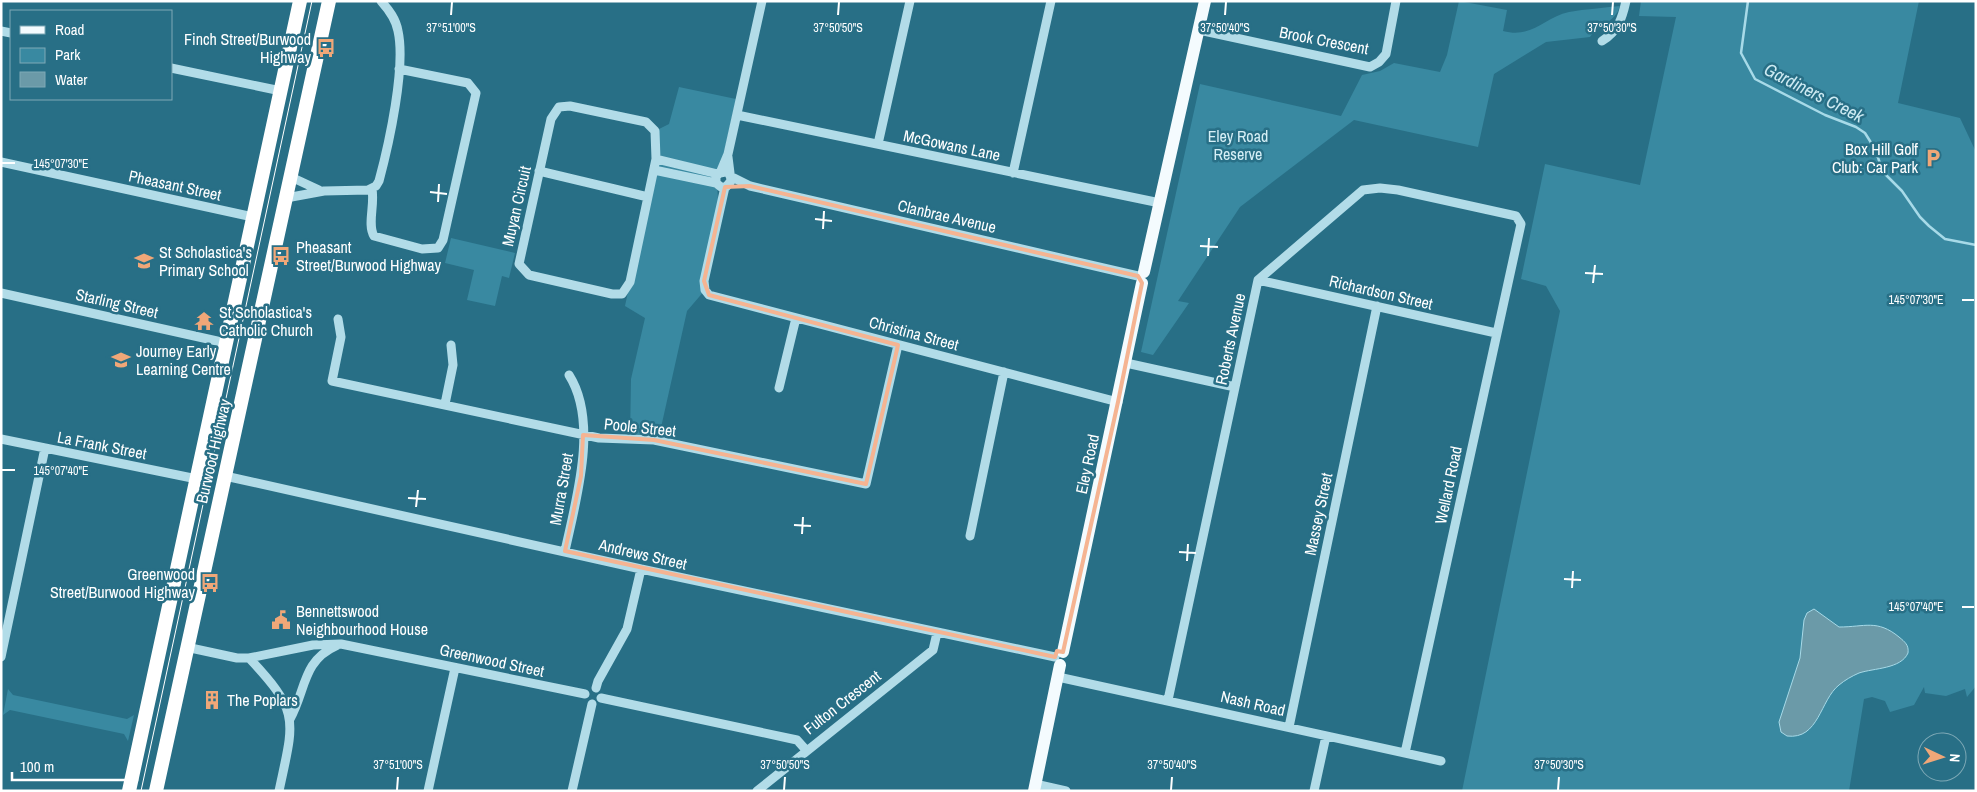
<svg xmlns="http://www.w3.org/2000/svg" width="1977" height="792" viewBox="0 0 1977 792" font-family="'Archivo Narrow',sans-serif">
  <rect width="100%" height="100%" fill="#286f86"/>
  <path fill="#3989a1" d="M1459 1 1507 10 1503 31C1533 39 1544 17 1569 12 1586 9 1603 8 1620 6 1615 23 1599 24 1590 37L1546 42 1494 74 1478 147 1354 120 1240 207 1178 301 1189 303 1153 355 1141 352 1200 84 1341 116 1362 75 1380 71 1394 63 1440 72 1447 55Z
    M1641 1H1919L1898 103 1960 118 1976 152V686L1967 697 1965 689 1946 696 1925 693 1924 687 1914 705 1890 712 1885 701 1872 697 1864 699 1849 791H1462L1560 311 1546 286 1521 279 1545 164 1640 185 1676 17 1639 16Z
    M679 87 736 99 717 184 719 215 705 290 687 311 658 441 630 439 631 379 645 318 625 306 648 197 655 131 669 124Z
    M451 238 515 253 509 278 502 276 495 306 467 300 474 270 445 263Z
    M8 689 13 695 127 719 134 715 128 741 124 734 10 710 3 715Z"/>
  <path fill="#6b9aa8" stroke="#a7dae8" d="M1814 609 1839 627C1865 627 1877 619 1899 637 1905 642 1909 645 1908 653 1901 669 1874 668 1859 673 1852 676 1845 680 1839 685 1820 700 1819 740 1787 736L1781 732 1779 722 1800 658 1804 620 1807 613Z"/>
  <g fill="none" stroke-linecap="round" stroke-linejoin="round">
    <path stroke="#a7dae8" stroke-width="2.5" d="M1748 1 1741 53 1755 79 1825 115 1856 127 1865 133 1875 149 1883 172 1902 191 1920 217 1929 226 1945 239 1976 245"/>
    <path stroke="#b2dce8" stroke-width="9" d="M1199 30 1370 67 1379 62 1386 54 1396 1
      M1 31 11 33
      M1602 41C1618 31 1622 19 1626 1
      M171 68 281 91
      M570 106 646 122 655 131 656 159 630 282 622 294H612L529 275 519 264 551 119 559 107Z
      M737 115 1160 203
      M878 144 910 1
      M656 159 718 174
      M1 162 253 217
      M654 170 716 183
      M539 171 648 197
      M725 172 720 173 716 176V183L721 187H726L731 181 728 157
      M720 173 728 154 762 1
      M1013 173 1051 1
      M730 176 750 186 1138 276
      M291 177 319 190
      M725 187 704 281 705 290 709 295 1118 402
      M372 189C375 205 367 225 374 236L422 249 438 248 443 240 476 93 468 83 399 69
      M286 198 324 191 368 190 376 186 379 181C389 144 406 67 398 31 396 19 389 10 381 1
      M1258 280 1496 333
      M1 293 226 343
      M338 319 341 337 332 381 599 438 654 440 866 484 898 345
      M1126 363 1235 387
      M779 388 796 318
      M445 404 453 365 451 345
      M1 439 197 479
      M225 476 641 569 1055 657
      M970 536 1004 372
      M565 551C576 500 599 422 569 375
      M186 647 237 658H249L313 645 341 644 585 694
      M1 657 45 448
      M249 658C301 713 294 720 279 791
      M1058 677 1441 761
      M596 688 598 681 627 629 641 569
      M601 698 797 740 806 750
      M1168 700 1258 280 1363 190 1380 188 1398 190 1516 216 1521 224 1405 753
      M290 719C306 691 302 661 336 646
      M1289 727 1377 306
      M1035 784 1066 791
      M428 791 455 668
      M572 791 592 704
      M757 791 933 650 937 633
      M1314 791 1326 736"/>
    <path stroke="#f4fbfe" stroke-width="12" d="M1144 272 1205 1
      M1063 652 1142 283
      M1034 791 1060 665"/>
    <path stroke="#fff" stroke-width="14" d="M129 791 300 1
      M156 791 329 1"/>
    <path stroke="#fff" stroke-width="1" d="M141 791 312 1"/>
  </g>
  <path fill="none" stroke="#f5b492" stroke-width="4" stroke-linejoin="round" d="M750 186 1138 276 1142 283 1118 402 1063 652 1057 651 1055 657 565 551 581 476 583 435 654 440 866 484 898 345 709 295 704 281 725 187Z"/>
  <path fill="none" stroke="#fff" stroke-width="2" d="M451 15 452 2M838 15 839 2M1225 15 1226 2M1612 15 1613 2M2 163H15M430 192 447 194M438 202 439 184M815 219 832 221M823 229 824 211M1200 246 1218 247M1208 256 1209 238M1585 273 1603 274M1593 283 1595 265M1962 300H1974M2 470H15M408 498 426 499M416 507 418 490M794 525 811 526M802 534 803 517M1179 552 1196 553M1187 561 1188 544M1564 579 1581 580M1572 588 1573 571M1962 607H1974M397 790 398 777M784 790 785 777M1171 790 1172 777M1558 790 1559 777"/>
  <defs>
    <g id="bus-bare" transform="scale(1.5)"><path d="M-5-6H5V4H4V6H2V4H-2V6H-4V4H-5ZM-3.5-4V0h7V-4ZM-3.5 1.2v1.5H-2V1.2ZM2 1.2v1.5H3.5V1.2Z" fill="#f0a778" stroke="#286f86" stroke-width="2.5" paint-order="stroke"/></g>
    <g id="parking-bare" transform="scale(1.5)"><path d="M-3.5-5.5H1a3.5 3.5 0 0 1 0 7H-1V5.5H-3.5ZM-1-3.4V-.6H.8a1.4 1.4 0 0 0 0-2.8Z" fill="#f0a778" stroke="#286f86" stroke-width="2.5" paint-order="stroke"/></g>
    <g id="school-bare" transform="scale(1.5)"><path d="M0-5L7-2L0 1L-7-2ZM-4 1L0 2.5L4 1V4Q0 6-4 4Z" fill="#f0a778" stroke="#286f86" stroke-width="2.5" paint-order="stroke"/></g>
    <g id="temple-bare" transform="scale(1.5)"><path d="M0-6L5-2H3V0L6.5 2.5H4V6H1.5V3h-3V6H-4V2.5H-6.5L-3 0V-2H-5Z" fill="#f0a778" stroke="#286f86" stroke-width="2.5" paint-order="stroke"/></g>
    <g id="civic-bare" transform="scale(1.5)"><path d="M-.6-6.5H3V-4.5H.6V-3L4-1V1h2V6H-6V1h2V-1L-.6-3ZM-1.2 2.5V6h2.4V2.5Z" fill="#f0a778" stroke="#286f86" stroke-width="2.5" paint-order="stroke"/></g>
    <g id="building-bare" transform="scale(1.5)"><path d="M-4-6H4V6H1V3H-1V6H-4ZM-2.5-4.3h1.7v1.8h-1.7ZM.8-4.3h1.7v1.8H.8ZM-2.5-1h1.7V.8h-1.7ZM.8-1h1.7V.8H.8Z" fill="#f0a778" stroke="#286f86" stroke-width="2.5" paint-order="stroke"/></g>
  </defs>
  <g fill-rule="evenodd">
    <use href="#bus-bare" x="326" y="48"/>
    <use href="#parking-bare" x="1933" y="158"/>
    <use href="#bus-bare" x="281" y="256"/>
    <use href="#school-bare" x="144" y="261"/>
    <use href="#temple-bare" x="204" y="321"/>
    <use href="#school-bare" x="121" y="360"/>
    <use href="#bus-bare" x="210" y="583"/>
    <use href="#civic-bare" x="281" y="620"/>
    <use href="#building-bare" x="212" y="700"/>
  </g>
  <g text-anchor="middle" stroke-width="5" stroke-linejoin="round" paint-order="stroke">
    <g font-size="16" fill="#fff" stroke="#286f86" text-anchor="start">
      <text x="311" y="45" text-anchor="end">Finch Street/Burwood<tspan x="311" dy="18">Highway</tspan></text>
      <text x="1918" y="155" text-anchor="end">Box Hill Golf<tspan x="1918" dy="18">Club: Car Park</tspan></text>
      <text x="296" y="253">Pheasant<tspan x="296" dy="18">Street/Burwood Highway</tspan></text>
      <text x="159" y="258">St Scholastica's<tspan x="159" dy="18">Primary School</tspan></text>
      <text x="219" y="318">St Scholastica's<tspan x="219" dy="18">Catholic Church</tspan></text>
      <text x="136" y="357">Journey Early<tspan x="136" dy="18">Learning Centre</tspan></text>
      <text x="195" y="580" text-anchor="end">Greenwood<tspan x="195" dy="18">Street/Burwood Highway</tspan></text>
      <text x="296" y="617">Bennettswood<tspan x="296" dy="18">Neighbourhood House</tspan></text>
      <text x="227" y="706">The Poplars</text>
    </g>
    <g font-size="16" fill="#fff" stroke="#286f86">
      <text transform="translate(1324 40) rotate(11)" y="6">Brook Crescent</text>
      <text transform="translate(952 145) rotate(12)" y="6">McGowans Lane</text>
      <text transform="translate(175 185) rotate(12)" y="6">Pheasant Street</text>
      <text transform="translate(516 206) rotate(-77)" y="6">Muyan Circuit</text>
      <text transform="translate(947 216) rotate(13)" y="6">Clanbrae Avenue</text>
      <text transform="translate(1381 292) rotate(13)" y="6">Richardson Street</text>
      <text transform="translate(117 303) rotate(13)" y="6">Starling Street</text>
      <text transform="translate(914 333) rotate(15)" y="6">Christina Street</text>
      <text transform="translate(1230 339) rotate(-78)" y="6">Roberts Avenue</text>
      <text transform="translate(640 427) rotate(6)" y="6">Poole Street</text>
      <text transform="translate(102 445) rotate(11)" y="6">La Frank Street</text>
      <text transform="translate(213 451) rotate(-77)" y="6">Burwood Highway</text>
      <text transform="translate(1087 464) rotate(-78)" y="6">Eley Road</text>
      <text transform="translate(1448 485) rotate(-78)" y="6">Wellard Road</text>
      <text transform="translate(561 489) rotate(-80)" y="6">Murra Street</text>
      <text transform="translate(1318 514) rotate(-78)" y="6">Massey Street</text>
      <text transform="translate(643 554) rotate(13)" y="6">Andrews Street</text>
      <text transform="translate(492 660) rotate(12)" y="6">Greenwood Street</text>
      <text transform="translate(842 702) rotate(-38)" y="6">Fulton Crescent</text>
      <text transform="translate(1253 703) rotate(13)" y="6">Nash Road</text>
    </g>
    <g font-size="16" fill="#d6eff6" stroke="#286f86">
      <text x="1238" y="142">Eley Road<tspan x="1238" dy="18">Reserve</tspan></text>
    </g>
    <g font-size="18" font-style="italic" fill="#ceebf3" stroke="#286f86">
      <text transform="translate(1814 93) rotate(27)" y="6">Gardiners Creek</text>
    </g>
  </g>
  <g font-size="12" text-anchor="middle" fill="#fff" stroke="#286f86" stroke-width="5" stroke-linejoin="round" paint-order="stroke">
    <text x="451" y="32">37°51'00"S</text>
    <text x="838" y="32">37°50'50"S</text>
    <text x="1225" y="32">37°50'40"S</text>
    <text x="1612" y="32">37°50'30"S</text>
    <text x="61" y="168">145°07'30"E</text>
    <text x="1916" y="304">145°07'30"E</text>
    <text x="61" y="475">145°07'40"E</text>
    <text x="1916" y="611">145°07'40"E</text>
    <text x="398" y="769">37°51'00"S</text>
    <text x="785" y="769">37°50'50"S</text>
    <text x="1172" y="769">37°50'40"S</text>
    <text x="1559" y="769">37°50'30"S</text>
  </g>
  <rect width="1977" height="792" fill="none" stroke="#ffffff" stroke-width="5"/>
  <rect x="10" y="10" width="162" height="90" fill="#286f86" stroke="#7ea9b6"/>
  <rect x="20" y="26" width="25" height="8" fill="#f4fbfe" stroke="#7ea9b6"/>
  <text x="55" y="35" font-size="15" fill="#ffffff">Road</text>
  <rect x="20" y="48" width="25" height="15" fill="#3989a1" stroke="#7ea9b6"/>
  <text x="55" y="60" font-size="15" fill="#ffffff">Park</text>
  <rect x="20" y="72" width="25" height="15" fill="#6b9aa8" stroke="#7ea9b6"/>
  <text x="55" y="85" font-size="15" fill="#ffffff">Water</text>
  <g transform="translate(1942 757) rotate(94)"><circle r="24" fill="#286f86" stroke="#7ea9b6"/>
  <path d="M0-4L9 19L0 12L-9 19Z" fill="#f0a778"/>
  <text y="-8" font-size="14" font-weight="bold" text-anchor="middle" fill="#ffffff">N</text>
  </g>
  <path d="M12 772v8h125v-8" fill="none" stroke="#ffffff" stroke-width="2.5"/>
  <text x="20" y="772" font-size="15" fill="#ffffff" stroke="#286f86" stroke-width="4" paint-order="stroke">100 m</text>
</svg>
